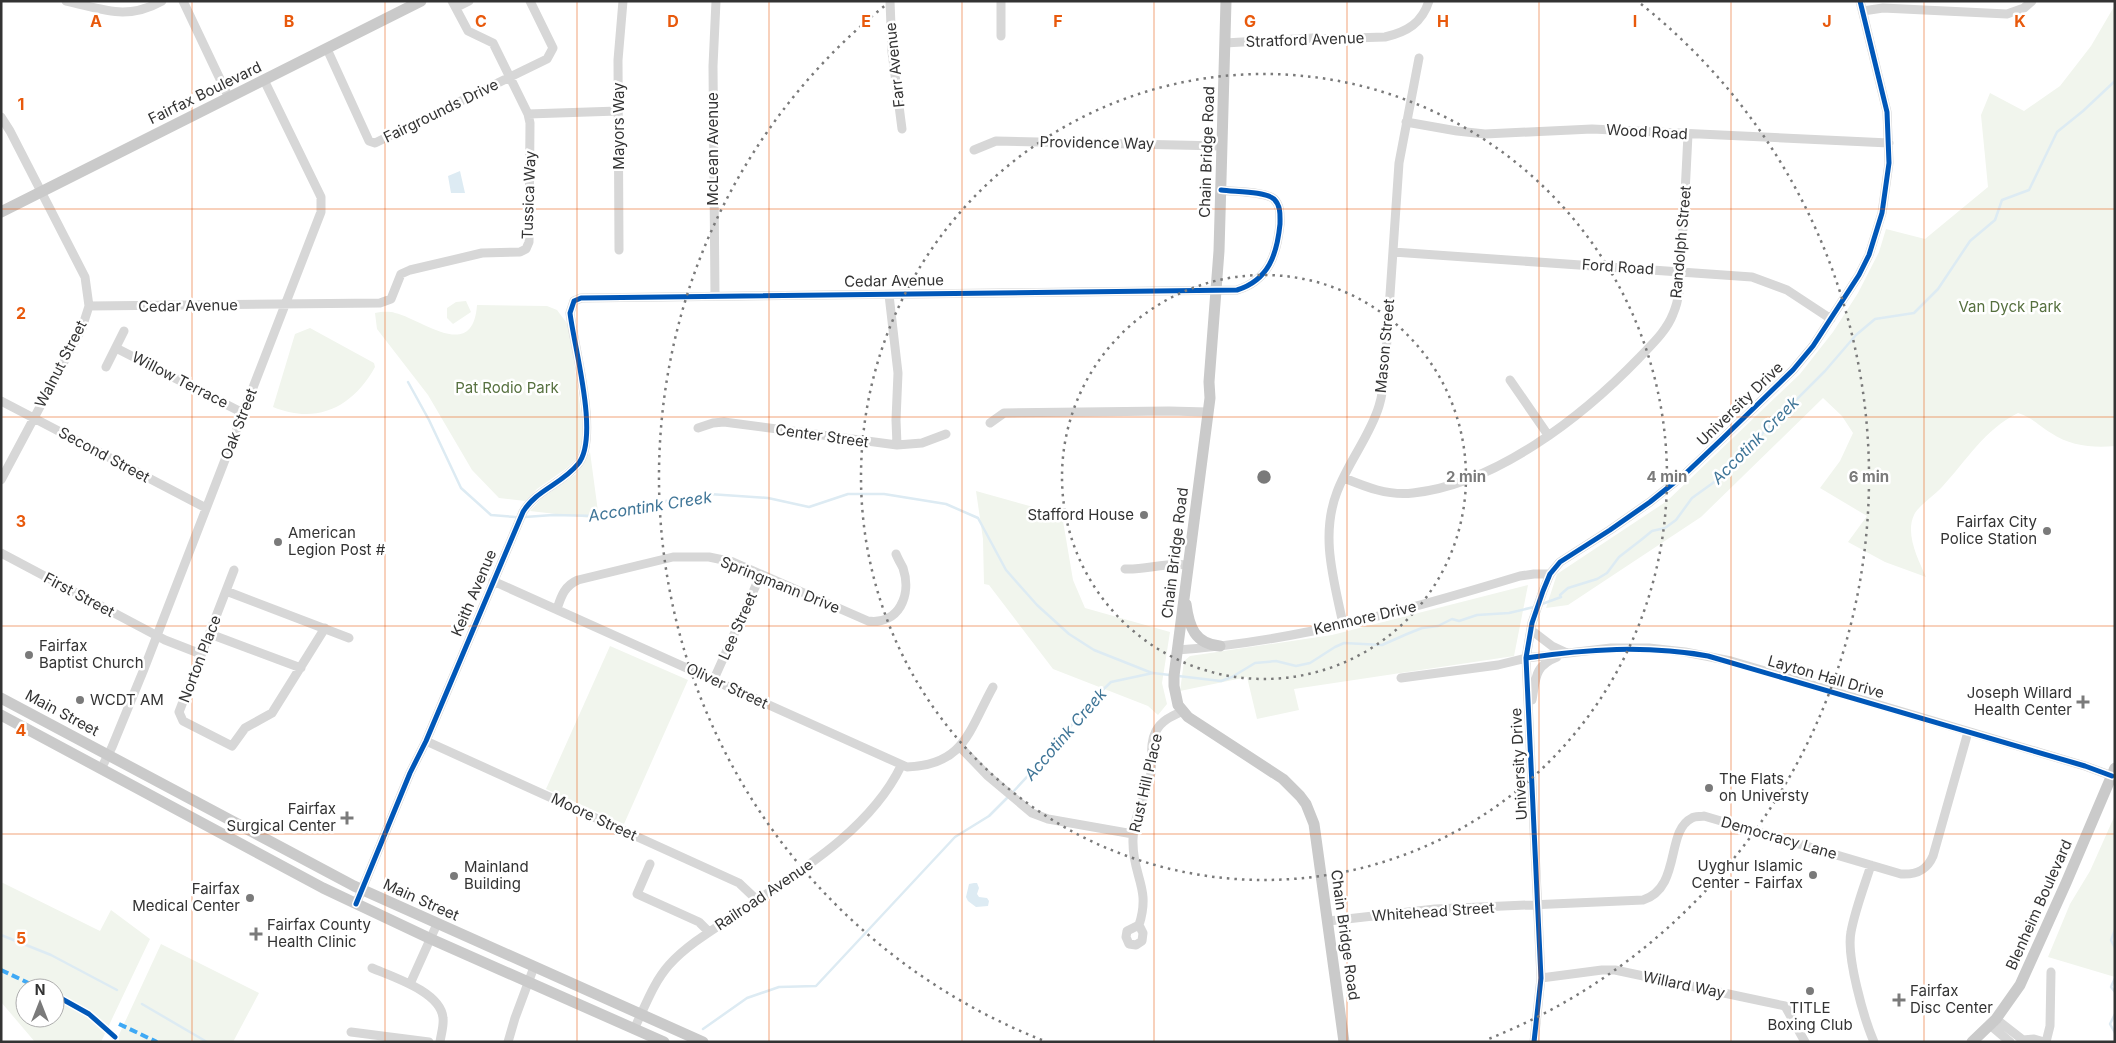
<svg xmlns="http://www.w3.org/2000/svg" width="2116" height="1043" viewBox="0 0 2116 1043" font-family="Inter,sans-serif">
  <rect width="100%" height="100%" fill="#fff"/>
  <path fill="#f1f5ed" fill-rule="evenodd" d="M2115 5V446C2093 448 2070 446 2051 433 2038 425 2033 418 2018 413 1985 429 1966 461 1942 487 1935 495 1918 506 1914 515 1905 534 1918 559 1926 577L1885 562 1848 542 1867 516 1820 488 1840 461 1853 433 1842 416 1823 398 1701 517 1568 605 1546 608 1557 574 1667 501 1800 374 1833 332 1858 293 1879 252 1886 229 1925 239 1988 187 1981 115 1990 93 2024 111 2060 86 2091 46Z
    M466 301 471 312 453 324 447 318V308L456 302Z
    M477 305 547 306 557 310 569 326 583 427 581 448 576 459 567 468 537 489 525 501 499 498 472 470 428 395 377 329 375 313C381 312 389 311 395 313 422 319 473 363 477 305Z
    M310 328 374 363 375 367C353 407 317 425 273 407L295 334Z
    M590 452 599 519 530 511 541 499 576 474Z
    M976 491 1062 515 1073 580 1085 608 1170 632 1162 683 1167 704 1158 715 1148 706 1053 669 989 585 984 584 983 539Z
    M1528 585 1514 656 1294 689 1299 710 1257 719 1247 677 1180 691 1184 661 1190 656 1332 635Z
    M610 646 688 680 624 824 546 789Z
    M2115 815V977L2048 957 2070 904 2090 871Z
    M1 882 100 931 111 910 150 939 101 1042H35L1 1002ZM25 988H55V1018H25Z
    M161 944 259 993 233 1042H120L118 1037Z"/>
  <path fill="#ddebf3" d="M460 171 465 193H451L448 176Z
    M974 883H977L979 888 977 894 979 897 987 898 989 901 988 906 976 907 968 901 966 897 969 884Z"/>
  <g fill="none" stroke-linecap="round" stroke-linejoin="round">
    <path stroke="#ddebf3" stroke-width="2.5" d="M408 382 429 420 461 488 491 515 515 517
      M525 517 553 515 598 516 642 505 709 494 768 498 809 507 848 494H884L946 504 978 518 1006 570 1037 605 1069 634 1094 650 1152 673
      M1542 604 1561 597 1560 595 1568 588 1597 579 1607 573 1619 557 1641 540 1652 531 1665 528 1676 520 1692 498 1724 475 1755 441 1825 371 1856 335 1875 319 1914 313 1938 289 1970 241 1995 220 2002 200 2029 190 2057 132 2083 111 2115 81
      M1178 676 1221 681 1232 677 1255 663 1276 661 1296 666 1310 663 1335 647 1344 643 1382 645 1407 634 1422 628 1438 626 1452 619 1459 621 1477 615 1509 613 1534 607
      M1012 793 1061 740 1083 709 1111 682 1153 673 1170 675
      M2115 930 2111 940 2115 948
      M1 935 51 955 117 990
      M2115 978 2111 987 2115 992
      M142 1004 207 1042
      M2115 1014 2110 1024 2115 1033
      M703 1029 747 998 779 987 816 986 955 837 989 816 1008 797"/>
    <path stroke="#d7d7d7" stroke-width="9" d="M66 1C103 9 126 21 162 1
      M183 1 229 98
      M890 1 892 52 902 129
      M1001 1V36
      M457 7 469 1
      M1863 11 1883 8 2007 14 2024 8 2032 1
      M1225 43 1313 38 1319 39 1385 37C1407 32 1422 23 1429 1
      M327 49 369 141 375 143 547 59 553 48 530 1
      M528 114 618 111
      M1 117 10 131 85 277 89 306 82 328 1 480
      M1406 122 1457 131 1485 134 1592 129 1889 143
      M974 150 996 141 1222 146
      M619 250 618 60 623 1
      M1393 252 1752 277 1787 290 1831 319
      M889 295 898 373 896 420 897 445
      M715 296 713 66 716 1
      M89 306 380 303 391 299 401 274 410 270 482 253 520 252 526 249 529 242 530 123 528 114 493 43 468 31 452 1
      M116 348 243 413
      M106 367 124 331
      M1510 380 1548 435
      M1 401 206 508
      M990 423 1004 413 1169 411 1208 412
      M698 428 713 423 724 422 897 445 922 443 946 434
      M1344 478C1366 487 1388 496 1413 493 1496 484 1582 417 1639 358 1651 345 1666 332 1673 314 1681 296 1680 277 1681 258 1684 217 1686 175 1688 134
      M1 553 165 640 201 654
      M1125 569C1146 570 1166 562 1188 565
      M234 570 179 712 183 721 232 746 245 728 272 713 325 628
      M493 581 907 767C965 765 969 730 993 687
      M226 591 349 638
      M557 609C561 597 564 586 578 580L673 557H709L733 562 868 621C899 625 912 595 903 568 901 564 898 559 896 554
      M1343 624C1334 580 1320 536 1337 492 1348 462 1370 436 1379 406 1383 394 1384 381 1385 368L1399 163 1419 58
      M1531 630 1552 646 1567 653
      M210 634 301 668
      M1177 650C1294 642 1408 610 1520 576L1534 574H1550
      M1401 678 1498 665 1526 658 1611 648H1649L1685 652 1731 661 2085 766 2115 777
      M714 679 761 574
      M1532 700C1536 678 1534 666 1557 657
      M426 741 739 883 757 900
      M960 747 988 776 1032 813 1048 819 1133 834
      M101 769 112 747 144 669 321 212V197L264 80
      M650 864 637 894 699 922 709 932
      M1871 865C1864 887 1855 910 1851 932 1846 956 1864 1019 1874 1042
      M356 904 410 773 426 741 523 512C536 490 562 484 578 464 600 438 574 347 570 313L574 301 581 298 1237 290C1269 280 1277 254 1280 224 1280 215 1281 206 1274 199 1264 191 1234 192 1221 190
      M1329 921 1435 909 1643 900C1682 887 1665 831 1692 818 1695 816 1700 817 1704 816L1901 874C1917 875 1927 870 1933 856L1968 732
      M1139 925 1143 933 1142 941 1136 945 1129 944 1126 937 1127 931 1139 925C1151 888 1133 877 1133 843 1132 819 1146 796 1151 773 1153 759 1149 744 1156 731 1162 720 1172 716 1183 711
      M372 968C393 977 441 992 443 1018 444 1026 441 1034 440 1042
      M1541 978 1602 970H1615L1785 1006 1805 1042
      M410 984 437 924
      M1996 1019 2023 1040 2034 1039 2044 1042
      M1990 1025 2010 1042
      M634 1029C645 1007 653 983 669 965 685 947 709 932 729 919 790 877 868 834 901 766
      M351 1032 429 1042
      M508 1042 515 1018 534 967
      M1534 1042 1541 978 1526 658 1532 623 1543 591 1550 574 1560 562 1610 530 1650 502 1685 474 1723 438 1793 370 1813 346 1859 275 1869 255 1882 213 1889 163 1887 112 1860 1
      M2046 1042 2050 1026 2051 972"/>
    <path stroke="#cacaca" stroke-width="11" d="M1226 1 1219 251 1209 382 1210 398 1174 676V686L1178 705 1188 717 1283 779 1300 796 1306 804 1314 824 1344 1042
      M1 212 421 1
      M1186 604C1189 627 1195 644 1220 646
      M1 698 354 886 703 1042
      M1 715 323 888 431 939 664 1042
      M1972 1042 1996 1019 2020 985 2066 883 2115 768"/>
    <path stroke="#3fa9f5" stroke-width="4" stroke-dasharray="8 4" stroke-linecap="butt" d="M1 970 39 988
      M119 1024 157 1042"/>
    <g stroke="#fff" stroke-width="8">
      <path id="cycleway" d="M1526 658C1587 649 1646 645 1708 656L2085 766 2112 776
        M356 904 410 773 426 741 523 512C536 490 562 484 578 464 600 438 574 347 570 313L574 301 581 298 1237 290C1269 280 1277 254 1280 224 1280 215 1281 206 1274 199 1264 191 1234 192 1221 190
        M55 995 89 1014 115 1037
        M1534 1042 1541 978 1526 658 1532 623 1543 591 1550 574 1560 562 1610 530 1650 502 1685 474 1723 438 1793 370 1813 346 1859 275 1869 255 1882 213 1889 163 1887 112 1860 1"/>
    </g>
    <use href="#cycleway" stroke="#0057b8" stroke-width="5"/>
  </g>
  <path fill="none" stroke="#e8590c" stroke-width="1" stroke-opacity="0.55" d="M192 1V1042M385 1V1042M577 1V1042M769 1V1042M962 1V1042M1154 1V1042M1347 1V1042M1539 1V1042M1731 1V1042M1924 1V1042M1 209H2115M1 417H2115M1 626H2115M1 834H2115"/>
  <g fill="none" stroke="#7a7a7a" stroke-width="2.5" stroke-dasharray="2.5 5">
    <circle cx="1264" cy="477" r="202"/>
    <circle cx="1264" cy="477" r="403"/>
    <path d="M1042 1040A605 605 0 0 1 887 4M1641 4A605 605 0 0 1 1486 1040"/>
  </g>
  <g fill="#7a7a7a" stroke="#fff" stroke-width="2">
    <circle cx="1144" cy="515" r="5"/>
    <circle cx="2047" cy="531" r="5"/>
    <circle cx="278" cy="542" r="5"/>
    <circle cx="29" cy="655" r="5"/>
    <circle cx="80" cy="700" r="5"/>
    <path d="M2080.5 694.5h5v5h5v5h-5v5h-5v-5h-5v-5h5z"/>
    <circle cx="1709" cy="788" r="5"/>
    <path d="M344.5 810.5h5v5h5v5h-5v5h-5v-5h-5v-5h5z"/>
    <circle cx="1813" cy="875" r="5"/>
    <circle cx="454" cy="876" r="5"/>
    <circle cx="250" cy="898" r="5"/>
    <path d="M253.5 926.5h5v5h5v5h-5v5h-5v-5h-5v-5h5z"/>
    <circle cx="1810" cy="991" r="5"/>
    <path d="M1896.5 992.5h5v5h5v5h-5v5h-5v-5h-5v-5h5z"/>
  </g>
  <g text-anchor="middle" stroke-width="5" stroke-linejoin="round" paint-order="stroke">
    <g font-size="15" fill="#333" stroke="#fff">
      <text transform="translate(1305 40) rotate(-2)" y="5">Stratford Avenue</text>
      <text transform="translate(895 65) rotate(-96)" y="5">Farr Avenue</text>
      <text transform="translate(205 93) rotate(-26)" y="5">Fairfax Boulevard</text>
      <text transform="translate(441 111) rotate(-26)" y="5">Fairgrounds Drive</text>
      <text transform="translate(619 126) rotate(-90)" y="5">Mayors Way</text>
      <text transform="translate(1647 132) rotate(3)" y="5">Wood Road</text>
      <text transform="translate(1097 143) rotate(1)" y="5">Providence Way</text>
      <text transform="translate(713 149) rotate(-90)" y="5">McLean Avenue</text>
      <text transform="translate(1207 152) rotate(-88)" y="5">Chain Bridge Road</text>
      <text transform="translate(529 195) rotate(-88)" y="5">Tussica Way</text>
      <text transform="translate(1681 242) rotate(-85)" y="5">Randolph Street</text>
      <text transform="translate(1618 267) rotate(4)" y="5">Ford Road</text>
      <text transform="translate(894 281) rotate(-1)" y="5">Cedar Avenue</text>
      <text transform="translate(188 306) rotate(-1)" y="5">Cedar Avenue</text>
      <text transform="translate(1385 346) rotate(-85)" y="5">Mason Street</text>
      <text transform="translate(61 364) rotate(-63)" y="5">Walnut Street</text>
      <text transform="translate(180 380) rotate(27)" y="5">Willow Terrace</text>
      <text transform="translate(1740 404) rotate(-44)" y="5">University Drive</text>
      <text transform="translate(239 424) rotate(-69)" y="5">Oak Street</text>
      <text transform="translate(822 436) rotate(8)" y="5">Center Street</text>
      <text transform="translate(104 455) rotate(28)" y="5">Second Street</text>
      <text transform="translate(1175 553) rotate(-83)" y="5">Chain Bridge Road</text>
      <text transform="translate(780 585) rotate(22)" y="5">Springmann Drive</text>
      <text transform="translate(474 593) rotate(-67)" y="5">Keith Avenue</text>
      <text transform="translate(79 595) rotate(28)" y="5">First Street</text>
      <text transform="translate(1365 618) rotate(-13)" y="5">Kenmore Drive</text>
      <text transform="translate(738 626) rotate(-66)" y="5">Lee Street</text>
      <text transform="translate(200 659) rotate(-69)" y="5">Norton Place</text>
      <text transform="translate(1826 677) rotate(16)" y="5">Layton Hall Drive</text>
      <text transform="translate(727 686) rotate(25)" y="5">Oliver Street</text>
      <text transform="translate(62 713) rotate(28)" y="5">Main Street</text>
      <text transform="translate(1519 764) rotate(-93)" y="5">University Drive</text>
      <text transform="translate(1146 783) rotate(-77)" y="5">Rust Hill Place</text>
      <text transform="translate(594 817) rotate(25)" y="5">Moore Street</text>
      <text transform="translate(1779 838) rotate(16)" y="5">Democracy Lane</text>
      <text transform="translate(764 895) rotate(-34)" y="5">Railroad Avenue</text>
      <text transform="translate(421 900) rotate(24)" y="5">Main Street</text>
      <text transform="translate(2039 905) rotate(-66)" y="5">Blenheim Boulevard</text>
      <text transform="translate(1433 912) rotate(-4)" y="5">Whitehead Street</text>
      <text transform="translate(1345 935) rotate(82)" y="5">Chain Bridge Road</text>
      <text transform="translate(1684 985) rotate(12)" y="5">Willard Way</text>
    </g>
    <g font-size="15" fill="#56703f" stroke="#fff">
      <text x="2010" y="312">Van Dyck Park</text>
      <text x="507" y="393">Pat Rodio Park</text>
    </g>
    <g font-size="15" fill="#333" stroke="#fff" text-anchor="start">
      <text x="1134" y="520" text-anchor="end">Stafford House</text>
      <text x="2037" y="527" text-anchor="end">Fairfax City<tspan x="2037" dy="17">Police Station</tspan></text>
      <text x="288" y="538">American<tspan x="288" dy="17">Legion Post #</tspan></text>
      <text x="39" y="651">Fairfax<tspan x="39" dy="17">Baptist Church</tspan></text>
      <text x="2072" y="698" text-anchor="end">Joseph Willard<tspan x="2072" dy="17">Health Center</tspan></text>
      <text x="90" y="705">WCDT AM</text>
      <text x="1719" y="784">The Flats<tspan x="1719" dy="17">on Universty</tspan></text>
      <text x="336" y="814" text-anchor="end">Fairfax<tspan x="336" dy="17">Surgical Center</tspan></text>
      <text x="1803" y="871" text-anchor="end">Uyghur Islamic<tspan x="1803" dy="17">Center - Fairfax</tspan></text>
      <text x="464" y="872">Mainland<tspan x="464" dy="17">Building</tspan></text>
      <text x="240" y="894" text-anchor="end">Fairfax<tspan x="240" dy="17">Medical Center</tspan></text>
      <text x="267" y="930">Fairfax County<tspan x="267" dy="17">Health Clinic</tspan></text>
      <text x="1910" y="996">Fairfax<tspan x="1910" dy="17">Disc Center</tspan></text>
      <text x="1810" y="1013" text-anchor="middle">TITLE<tspan x="1810" dy="17">Boxing Club</tspan></text>
    </g>
    <g font-size="16" font-style="italic" fill="#3f7597" stroke="#fff">
      <text transform="translate(1755 440) rotate(-45)" y="6">Accotink Creek</text>
      <text transform="translate(650 506) rotate(-9)" y="6">Accontink Creek</text>
      <text transform="translate(1065 734) rotate(-49)" y="6">Accotink Creek</text>
    </g>
  </g>
  <g font-size="16" text-anchor="middle" font-weight="bold" fill="#e8590c" stroke="#fff" stroke-width="5" stroke-linejoin="round" paint-order="stroke">
    <text x="96" y="27">A</text>
    <text x="289" y="27">B</text>
    <text x="481" y="27">C</text>
    <text x="673" y="27">D</text>
    <text x="866" y="27">E</text>
    <text x="1058" y="27">F</text>
    <text x="1250" y="27">G</text>
    <text x="1443" y="27">H</text>
    <text x="1635" y="27">I</text>
    <text x="1827" y="27">J</text>
    <text x="2020" y="27">K</text>
    <text x="21" y="110">1</text>
    <text x="21" y="319">2</text>
    <text x="21" y="527">3</text>
    <text x="21" y="736">4</text>
    <text x="21" y="944">5</text>
  </g>
  <circle cx="1264" cy="477" r="8" fill="#7a7a7a" stroke="#fff" stroke-width="2.5"/>
  <g font-size="15" text-anchor="middle" font-weight="bold" fill="#7a7a7a" stroke="#fff" stroke-width="5" stroke-linejoin="round" paint-order="stroke">
    <text x="1466" y="482">2 min</text>
    <text x="1667" y="482">4 min</text>
    <text x="1869" y="482">6 min</text>
  </g>
  <rect width="2116" height="1043" fill="none" stroke="#333333" stroke-width="5"/>
  <g transform="translate(40 1003)"><circle r="24" fill="#ffffff" stroke="#adadad"/>
  <path d="M0-4L9 19L0 12L-9 19Z" fill="#7a7a7a"/>
  <text y="-8" font-size="14" font-weight="bold" text-anchor="middle" fill="#333333">N</text>
  </g>
</svg>
